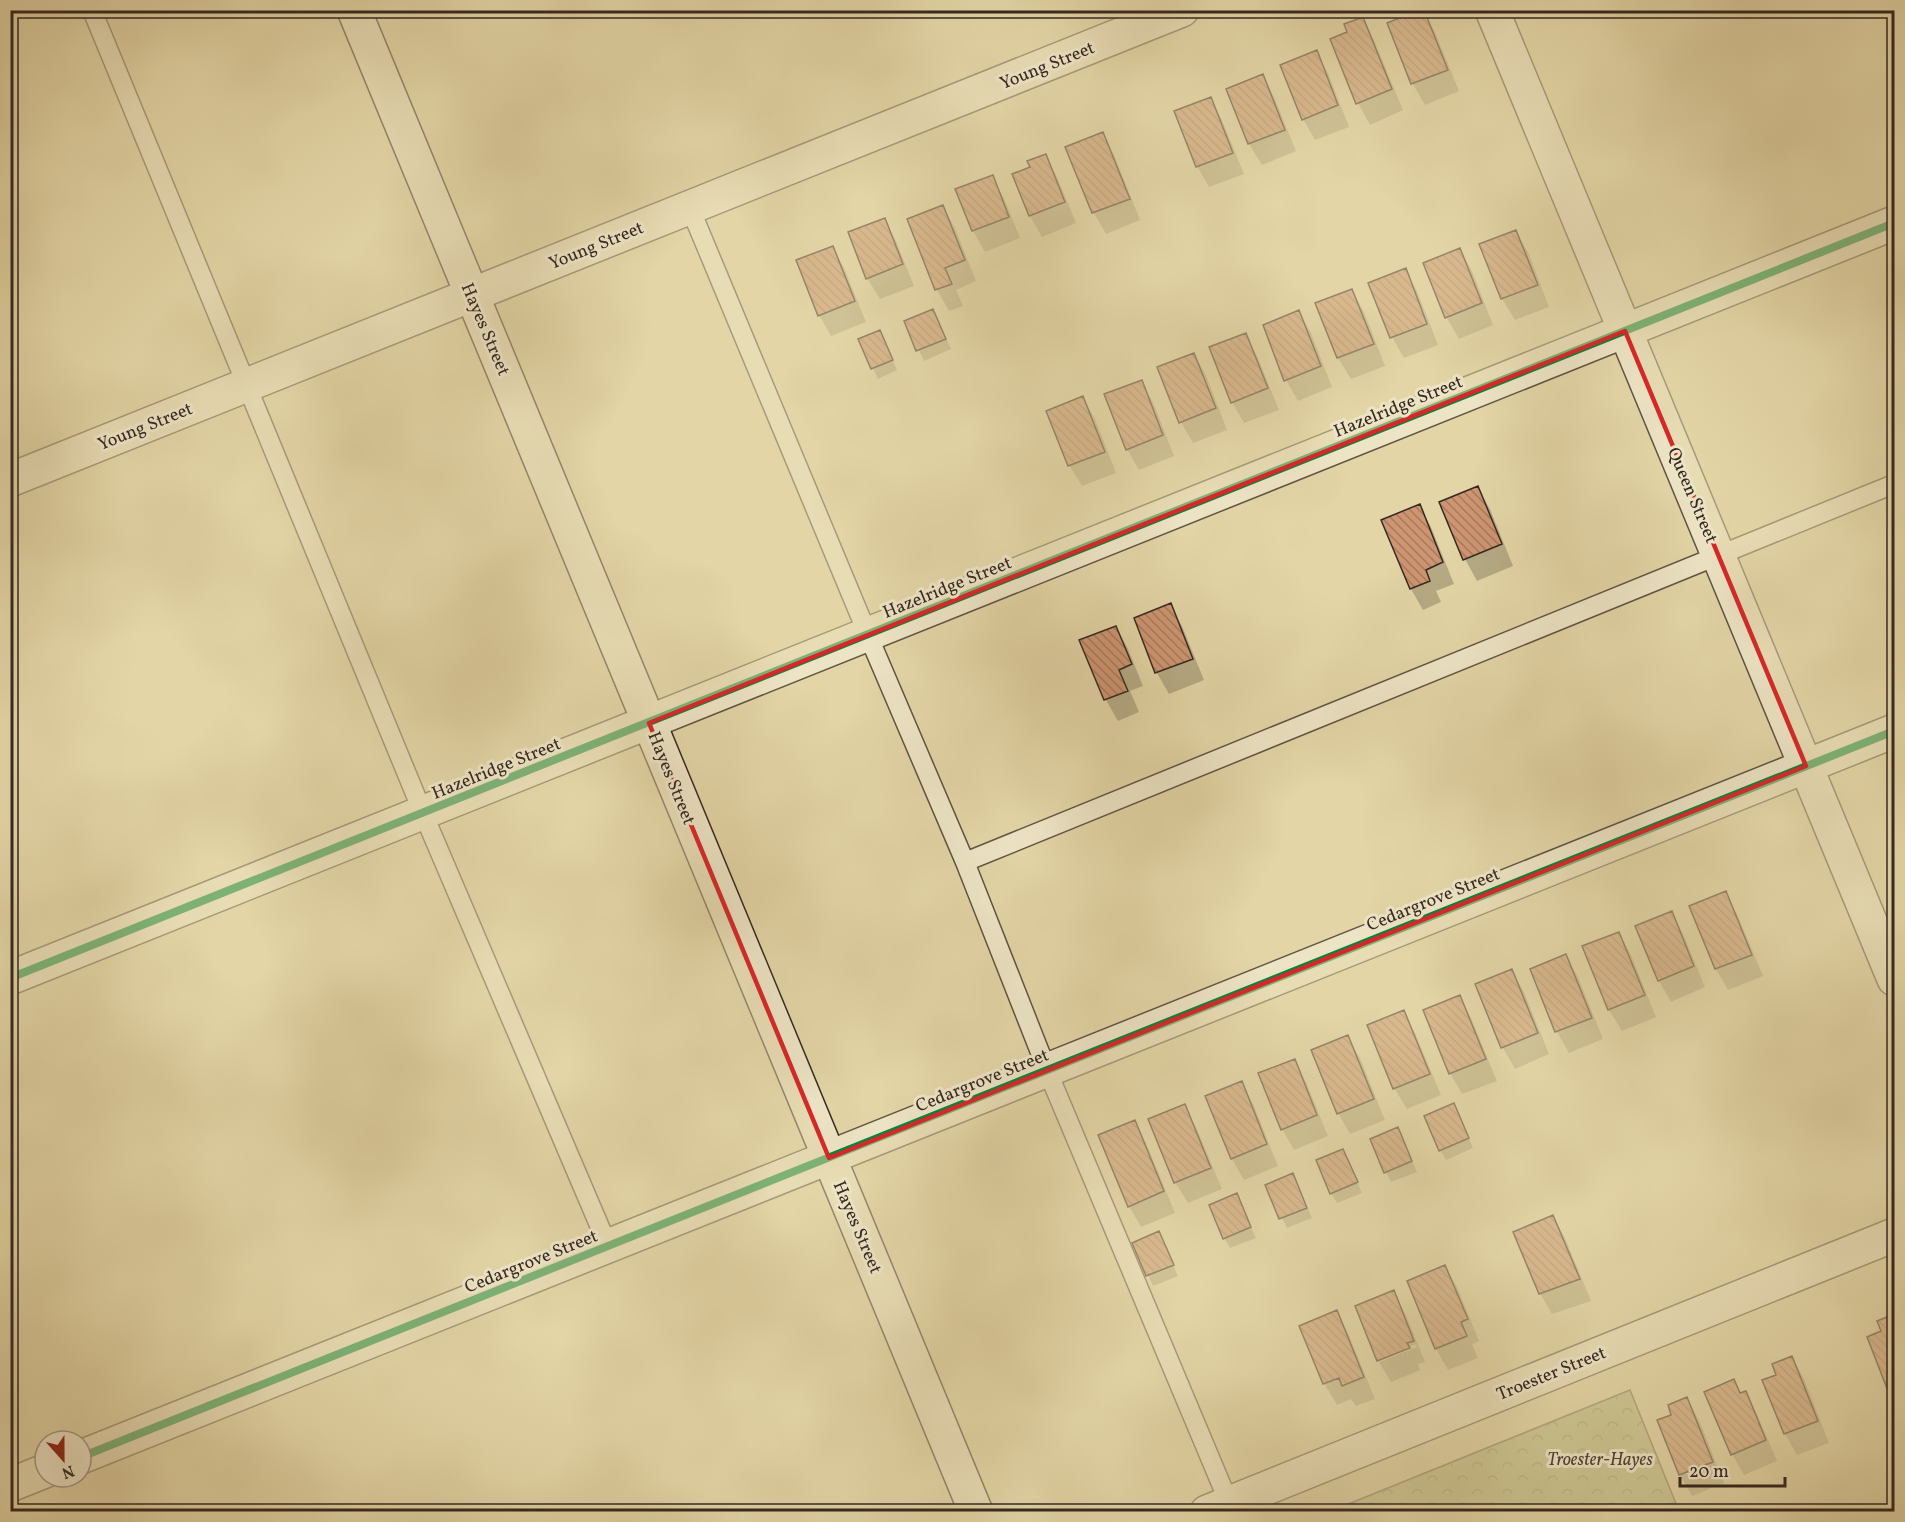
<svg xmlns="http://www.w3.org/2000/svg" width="1905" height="1522" viewBox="0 0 1905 1522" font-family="Vollkorn,serif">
  <defs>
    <pattern id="forest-crowns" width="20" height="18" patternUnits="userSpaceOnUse" patternTransform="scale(1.5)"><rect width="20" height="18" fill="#b8bc83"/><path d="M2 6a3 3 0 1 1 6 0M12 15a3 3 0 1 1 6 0" fill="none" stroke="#96996b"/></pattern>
    <pattern id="building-back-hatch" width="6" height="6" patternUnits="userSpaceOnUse" patternTransform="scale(1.5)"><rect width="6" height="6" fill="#cd9571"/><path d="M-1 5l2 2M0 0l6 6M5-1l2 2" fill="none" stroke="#a77a5c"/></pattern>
  </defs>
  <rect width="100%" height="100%" fill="#e3d5a6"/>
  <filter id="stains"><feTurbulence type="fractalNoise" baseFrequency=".00333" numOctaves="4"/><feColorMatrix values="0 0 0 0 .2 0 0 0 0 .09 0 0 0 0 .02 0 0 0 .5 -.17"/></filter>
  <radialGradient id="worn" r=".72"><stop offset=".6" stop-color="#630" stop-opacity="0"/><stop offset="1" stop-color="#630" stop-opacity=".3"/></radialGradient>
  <path fill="url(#forest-crowns)" stroke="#767252" stroke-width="1.5" d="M1630 1390 1679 1511H1331Z"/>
  <path fill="#0003" d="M1423 11 1435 32 1459 91 1425 105 1413 84 1389 24Z
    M1362 19 1374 40 1403 110 1370 125 1358 103 1332 40 1349 33Z
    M1316 52 1328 73 1349 127 1315 140 1303 119Z
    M1262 76 1274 97 1296 151 1262 165 1249 144 1228 90Z
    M1210 99 1222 120 1244 174 1209 187 1197 166Z
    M1102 134 1114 155 1140 220 1106 234 1094 213 1067 148Z
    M1045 156 1057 177 1076 223 1042 237 1030 216Z
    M992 177 1004 198 1020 238 985 252 973 231Z
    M943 207 955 228 976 281 956 290 963 306 949 311 937 290 909 220Z
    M884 220 896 241 914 286 880 299 867 278Z
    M1515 231 1528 252 1549 307 1515 320 1502 299 1481 245Z
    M832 247 844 268 866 322 831 336 819 315Z
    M1460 250 1472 271 1493 325 1459 339 1447 318 1425 264Z
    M1405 270 1417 291 1438 345 1404 358 1392 337 1370 283Z
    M1352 291 1364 312 1385 366 1351 379 1338 358 1317 304Z
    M933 311 951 349 924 361 906 322Z
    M1299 312 1311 333 1332 387 1298 401 1286 380Z
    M1245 335 1257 356 1279 410 1244 423 1232 402Z
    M860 340 885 342 897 370 878 379Z
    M1194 354 1206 375 1227 430 1193 443 1181 422Z
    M1141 381 1153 402 1174 456 1139 470 1127 449Z
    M1083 398 1095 419 1116 473 1082 486 1069 465Z
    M1477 488 1490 509 1513 566 1477 581 1465 559 1441 502Z
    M1419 506 1431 527 1454 584 1436 591 1441 602 1423 610 1411 589 1383 520Z
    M1170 605 1182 626 1204 680 1169 694 1157 673 1136 619Z
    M1116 627 1128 649 1143 686 1130 691 1139 712 1118 721 1106 700 1081 641Z
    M1725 893 1737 914 1763 976 1728 990 1716 969 1691 907Z
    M1671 913 1683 934 1705 987 1671 1002 1659 981 1637 927Z
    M1619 933 1631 955 1656 1017 1622 1031 1609 1010 1584 947Z
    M1565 956 1578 977 1603 1039 1569 1053 1557 1032 1532 970Z
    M1512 971 1524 992 1549 1054 1515 1069 1503 1048 1477 985Z
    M1459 997 1471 1018 1497 1081 1462 1094 1450 1073Z
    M1403 1012 1415 1033 1441 1095 1407 1109 1394 1088Z
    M1347 1037 1360 1058 1385 1120 1350 1134 1338 1113Z
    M1294 1061 1306 1082 1328 1136 1294 1150 1282 1129Z
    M1241 1083 1253 1104 1278 1166 1244 1180 1232 1159 1206 1097Z
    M1454 1105 1473 1148 1446 1160 1440 1150Z
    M1184 1106 1196 1127 1222 1189 1188 1203 1175 1182 1150 1120Z
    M1134 1122 1146 1143 1175 1213 1141 1227 1129 1206Z
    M1397 1129 1417 1172 1391 1182 1386 1172Z
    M1343 1150 1362 1193 1337 1203 1331 1193Z
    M1293 1175 1312 1218 1287 1228 1267 1186Z
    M1236 1195 1256 1238 1230 1248 1224 1238Z
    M1553 1217 1565 1238 1591 1301 1552 1314 1540 1293Z
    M1159 1233 1178 1276 1153 1286 1134 1244Z
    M1445 1266 1457 1287 1479 1341 1472 1344 1478 1358 1448 1370 1436 1349 1408 1281Z
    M1393 1292 1405 1313 1425 1362 1418 1364 1420 1370 1391 1382 1379 1362 1417 1347 1416 1344 1379 1359V1361L1356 1306Z
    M1336 1312 1348 1333 1375 1399 1356 1406 1351 1399 1337 1405 1324 1383Z
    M1894 1316V1399L1869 1338 1883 1332 1879 1322Z
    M1792 1358 1804 1379 1829 1443 1797 1455 1785 1434 1764 1381 1778 1375Z
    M1734 1381 1741 1394 1745 1392 1757 1414 1777 1461 1744 1475 1732 1454Z
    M1687 1399 1699 1420 1724 1483 1692 1496 1680 1475 1659 1421 1673 1416Z"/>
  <path fill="url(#building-back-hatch)" stroke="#352922" stroke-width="1.5" d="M1419 10H1424L1448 70 1411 84 1387 23Z
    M1363 17 1392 89 1356 104 1330 39 1347 32 1344 24Z
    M1317 50 1338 105 1302 120 1280 65Z
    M1263 74 1285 130 1248 144 1226 89Z
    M1211 97 1233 153 1196 167 1174 111Z
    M1103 132 1130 199 1092 213 1065 147Z
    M1046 154 1065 202 1029 216 1012 174 1030 167 1027 161Z
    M993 175 1009 217 972 231 955 189Z
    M943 205 965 260 945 268 952 284 935 290 907 219Z
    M885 218 903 264 866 279 848 232Z
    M1516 230 1538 285 1501 299 1479 244Z
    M833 246 855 301 818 316 796 260Z
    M1460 248 1482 303 1445 318 1423 263Z
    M1406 268 1427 324 1390 338 1368 283Z
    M1352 289 1374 344 1337 358 1315 303Z
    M933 309 946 339 916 351 904 321Z
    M1299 310 1321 366 1284 381 1263 325Z
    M880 330 893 360 871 369 858 339Z
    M1246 333 1268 388 1231 403 1209 347Z
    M1194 353 1216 408 1179 423 1157 367Z
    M1142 380 1163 435 1126 450 1104 394Z
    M1083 396 1105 452 1068 466 1046 411Z
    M1478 486 1502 544 1463 560 1439 502Z
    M1420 504 1443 562 1426 570 1430 581 1410 589 1381 520Z
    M1171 603 1193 659 1155 673 1134 618Z
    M1116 626 1132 664 1119 670 1128 691 1104 700 1079 640Z
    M1726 891 1752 955 1715 969 1689 906Z
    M1672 911 1694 966 1658 981 1635 926Z
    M1619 932 1645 995 1608 1010 1582 946Z
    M1566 954 1592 1018 1555 1032 1530 969Z
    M1512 969 1538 1033 1501 1048 1475 984Z
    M1460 995 1486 1059 1449 1074 1423 1010Z
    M1404 1010 1430 1074 1393 1089 1367 1025Z
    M1348 1035 1374 1099 1337 1114 1311 1050Z
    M1295 1059 1317 1115 1281 1130 1258 1073Z
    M1242 1081 1267 1144 1231 1159 1205 1096Z
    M1454 1103 1469 1138 1439 1151 1424 1116Z
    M1185 1104 1211 1168 1174 1183 1148 1119Z
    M1135 1120 1164 1191 1128 1207 1098 1135Z
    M1398 1127 1412 1161 1384 1173 1370 1139Z
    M1343 1149 1358 1182 1330 1194 1316 1160Z
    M1293 1173 1307 1208 1279 1219 1265 1185Z
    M1237 1193 1251 1227 1223 1239 1209 1205Z
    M1553 1215 1580 1279 1539 1294 1513 1232Z
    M1159 1231 1174 1265 1146 1276 1132 1243Z
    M1445 1265 1468 1319 1461 1322 1467 1336 1435 1349 1407 1281Z
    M1394 1290 1414 1341 1407 1343 1410 1348 1377 1361 1355 1306Z
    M1337 1310 1364 1377 1342 1386 1339 1378 1323 1384 1299 1326Z
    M1894 1314V1389L1888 1391 1867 1337 1881 1331 1877 1321Z
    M1792 1356 1818 1421 1784 1434 1762 1380 1776 1375 1772 1364Z
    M1734 1379 1740 1393 1746 1391 1766 1440 1731 1455 1704 1392Z
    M1687 1397 1713 1462 1679 1475 1657 1420 1671 1415 1668 1405Z"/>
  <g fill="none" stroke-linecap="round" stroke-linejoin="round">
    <g stroke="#605443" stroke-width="21">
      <path id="lane" d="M92 10 423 813 608 1246
        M690 208 868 635 965 862 1047 1070 1232 1510
        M965 862 1894 484"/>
    </g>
    <g stroke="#605443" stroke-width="36">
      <path id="street" d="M1492 10 1894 979
        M10 480 1182 10
        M10 978 1894 223
        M81 1457 1894 731
        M10 1485 45 1471
        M1207 1512 1894 1235"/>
    </g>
    <g stroke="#352922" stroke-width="36">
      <path id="secondary" d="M354 10 976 1512"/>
    </g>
    <use href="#lane" stroke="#ede4c5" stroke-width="18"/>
    <use href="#street" stroke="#ede4c5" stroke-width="33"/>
    <use href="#secondary" stroke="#ede4c5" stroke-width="33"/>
    <g stroke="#ede4c5" stroke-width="11">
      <path id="cycleway" d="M10 978 1894 223
        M81 1457 1894 731"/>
    </g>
    <use href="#cycleway" stroke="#00873e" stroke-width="8"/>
  </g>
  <path d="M0 0H1905V1522H0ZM1625 331 1806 766 829 1158 649 723Z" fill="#e3d5a6" fill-opacity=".55" fill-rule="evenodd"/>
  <path fill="none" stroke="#d62828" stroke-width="4.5" stroke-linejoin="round" d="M1625 331 1806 766 829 1158 649 723Z"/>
  <g text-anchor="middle" stroke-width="6" stroke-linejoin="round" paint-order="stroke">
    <g font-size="18" fill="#352922" stroke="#ede4c5">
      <text transform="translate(1047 65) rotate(-22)" y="6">Young Street</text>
      <text transform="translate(596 245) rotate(-22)" y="6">Young Street</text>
      <text transform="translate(486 329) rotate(67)" y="6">Hayes Street</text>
      <text transform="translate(1398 406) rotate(-22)" y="6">Hazelridge Street</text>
      <text transform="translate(145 426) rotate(-22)" y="6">Young Street</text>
      <text transform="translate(1693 495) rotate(67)" y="6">Queen Street</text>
      <text transform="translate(947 587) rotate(-22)" y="6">Hazelridge Street</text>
      <text transform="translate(496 768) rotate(-22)" y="6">Hazelridge Street</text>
      <text transform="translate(672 778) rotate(68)" y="6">Hayes Street</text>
      <text transform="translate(1433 899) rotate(-22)" y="6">Cedargrove Street</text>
      <text transform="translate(982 1080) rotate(-22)" y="6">Cedargrove Street</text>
      <text transform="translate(858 1227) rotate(67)" y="6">Hayes Street</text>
      <text transform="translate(531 1261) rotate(-22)" y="6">Cedargrove Street</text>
      <text transform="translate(1551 1373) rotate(-22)" y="6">Troester Street</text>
    </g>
    <g font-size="18" font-style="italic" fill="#4f4635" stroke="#ede4c5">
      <text x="1600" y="1465">Troester-Hayes</text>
    </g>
  </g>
  <rect width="1905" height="1522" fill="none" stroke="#e3d5a6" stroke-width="36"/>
  <rect x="12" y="12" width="1881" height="1498" fill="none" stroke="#352922" stroke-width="3"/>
  <rect x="18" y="18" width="1869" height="1486" fill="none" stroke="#352922" stroke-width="1.5"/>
  <g transform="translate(63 1459) rotate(159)"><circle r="28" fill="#ede4c5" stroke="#a39984" stroke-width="1.5"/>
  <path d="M0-4.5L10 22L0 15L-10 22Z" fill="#8f2418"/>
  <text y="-9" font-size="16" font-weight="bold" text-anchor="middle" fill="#352922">N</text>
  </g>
  <path d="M1680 1477v9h105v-9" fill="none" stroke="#352922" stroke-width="3"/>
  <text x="1689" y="1477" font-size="18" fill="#352922" stroke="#ede4c5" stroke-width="4.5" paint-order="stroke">20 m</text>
  <rect width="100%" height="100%" filter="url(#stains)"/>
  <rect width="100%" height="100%" fill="url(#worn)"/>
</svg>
